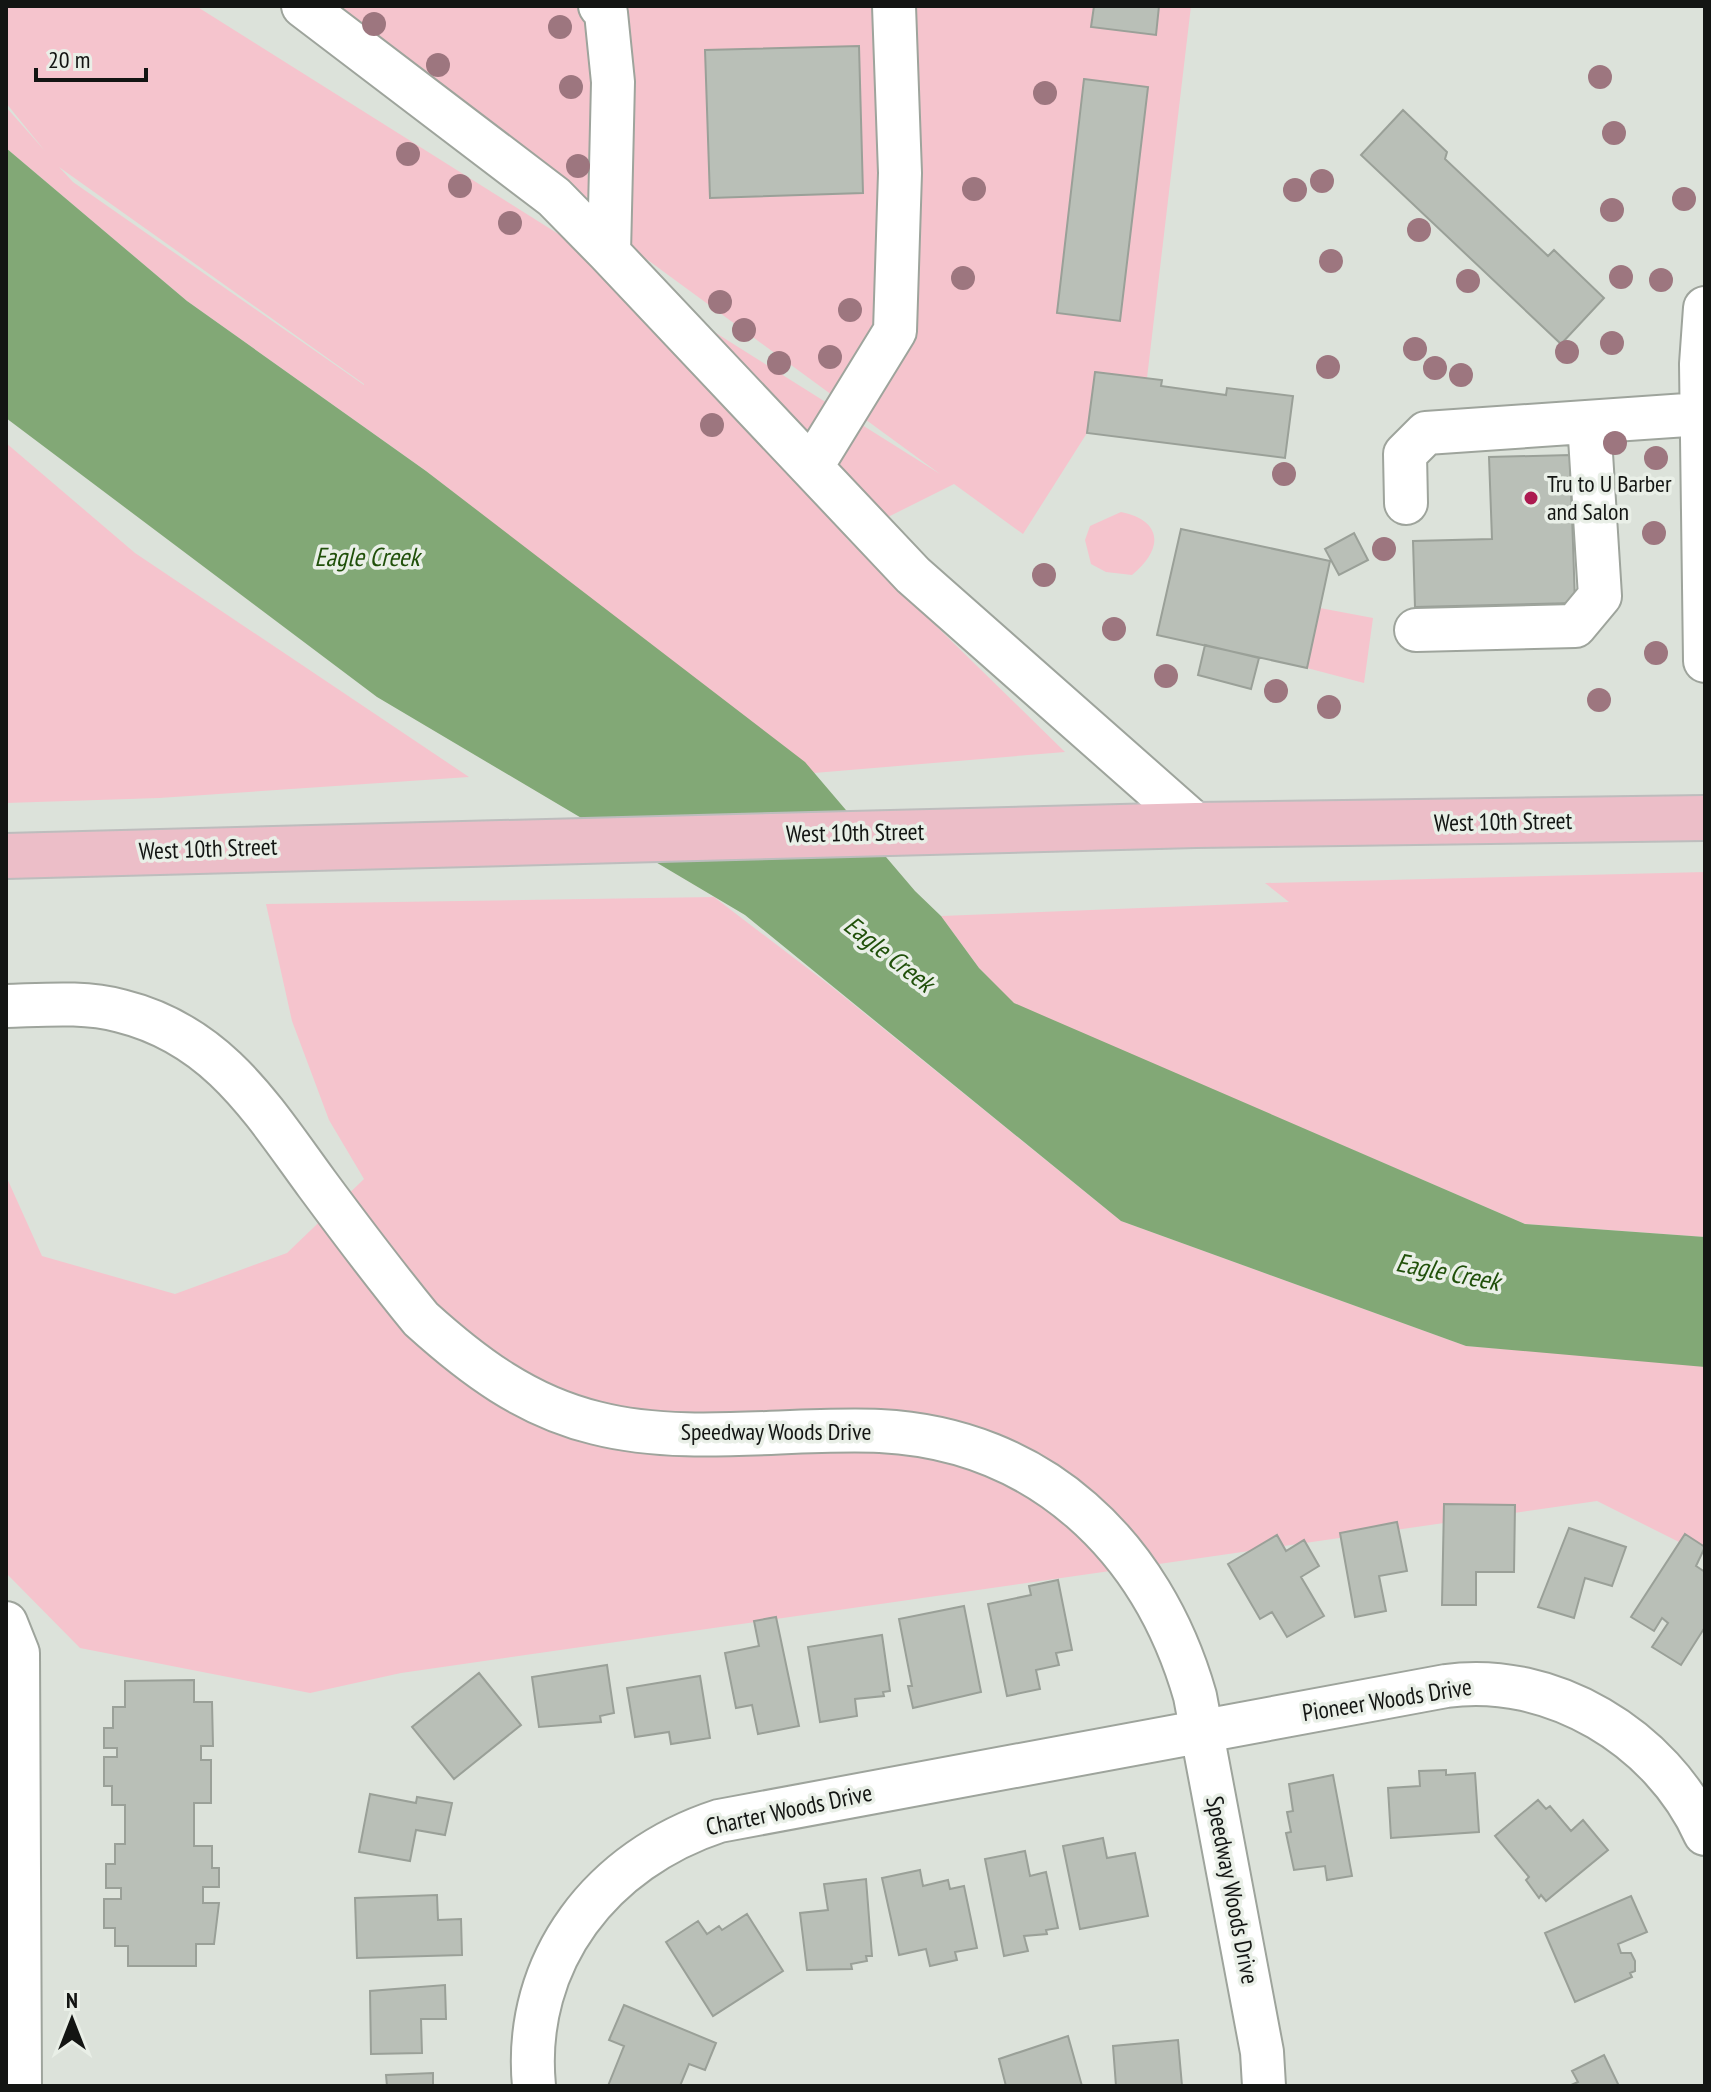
<svg xmlns="http://www.w3.org/2000/svg" width="1711" height="2092" viewBox="0 0 1711 2092" font-family="'PT Sans Narrow',sans-serif">
  <rect width="100%" height="100%" fill="#dce2da"/>
  <path fill="#f5c4cd" fill-rule="evenodd" d="M6 6H196L940 474 324 23 318 6H1191L1147 378 1095 372 1087 433 1023 534 954 484 846 538 1065 752 814 773 426 471 187 301 6 148V107L45 151 6 103ZM59 167 364 384V385L73 182Z
    M6 443 135 553 469 777 159 798 6 803Z
    M1121 512C1164 521 1163 550 1132 575L1106 572 1091 564 1085 540 1090 526Z
    M1320 608 1373 618 1364 683 1307 668Z
    M1705 872V1237L1525 1224 1014 1004 979 968 941 916 1289 902 1265 883Z
    M714 897 832 987 1121 1221 1466 1346 1705 1364V1555L1597 1501 401 1673 310 1693 80 1648 6 1573V1176L42 1256 175 1294 287 1253 364 1179 329 1120 292 1021 266 904Z"/>
  <path fill="#82a876" d="M6 148 187 301 426 471 805 762 915 891 941 916 979 968 1014 1003 1525 1224 1705 1237V1367L1466 1346 1121 1221 745 915 377 697 6 418Z"/>
  <path fill="#b9bfb7" stroke="#9aa098" stroke-width="2" d="M1094 6H1159L1156 35 1091 27Z
    M859 46 863 193 710 198 705 50Z
    M1084 79 1148 87 1120 321 1057 313Z
    M1403 110 1447 152 1445 159 1548 256 1554 250 1604 298 1561 344 1361 155Z
    M1095 372 1162 380 1161 386 1226 395 1227 388 1293 396 1285 458 1087 433Z
    M1570 455 1575 603 1415 607 1413 541 1492 539 1489 457Z
    M1181 529 1330 561 1307 668 1157 635Z
    M1354 533 1368 560 1339 575 1325 549Z
    M1205 645 1259 658 1251 689 1198 675Z
    M1444 1504 1515 1505 1514 1572H1476V1605H1442Z
    M1397 1522 1407 1571 1379 1576 1386 1611 1355 1617 1340 1533Z
    M1569 1528 1626 1547 1612 1586 1585 1578 1574 1618 1538 1607Z
    M1685 1534 1705 1547 1696 1566 1705 1572V1627L1681 1665 1652 1647 1668 1623 1662 1618 1654 1631 1631 1617Z
    M1277 1535 1286 1551 1304 1540 1319 1566 1301 1577 1324 1616 1287 1637 1272 1612 1260 1619 1228 1564Z
    M1058 1580 1072 1650 1056 1653 1059 1665 1036 1670 1040 1689 1007 1696 988 1604 1031 1595 1029 1586Z
    M964 1606 981 1692 913 1708 908 1686H912L899 1619Z
    M776 1617 799 1726 758 1734 752 1705 736 1708 725 1653 759 1646 754 1621Z
    M882 1635 890 1691 883 1692 884 1696 855 1699 857 1716 820 1722 808 1647Z
    M607 1665 614 1713 600 1716 601 1722 539 1727 532 1677Z
    M479 1673 521 1725 454 1779 412 1727Z
    M700 1676 710 1738 671 1744 669 1732 635 1737 627 1688Z
    M194 1680V1702H212L213 1746H201V1760H211V1803H194V1846H212V1868H219V1887H203V1903H219L214 1944H196V1966H128V1946H115V1928H104V1899H121V1888H106V1864H115V1844H125V1805H112V1786H104V1757H117V1748H104V1728H113V1707H125V1681Z
    M1446 1770V1775L1475 1773 1479 1832 1391 1838 1388 1788 1420 1786 1419 1771Z
    M1333 1775 1352 1876 1327 1880 1325 1866 1294 1870 1286 1833 1291 1832 1287 1812 1293 1811 1289 1784Z
    M370 1794 416 1803 417 1797 452 1803 445 1835 416 1830 410 1861 359 1852Z
    M1538 1800 1546 1809 1550 1806 1571 1831 1583 1820 1608 1850 1546 1901 1541 1895 1539 1898 1526 1880 1529 1877 1495 1836Z
    M1103 1838 1107 1858 1135 1853 1148 1916 1080 1929 1063 1846Z
    M1025 1851 1030 1876 1046 1872 1058 1928 1046 1930 1047 1934 1024 1936 1028 1951 1004 1956 985 1859Z
    M920 1870 923 1886 948 1880 950 1889 964 1886 977 1948 955 1952 957 1960 930 1966 926 1949 899 1955 882 1878Z
    M866 1879 872 1956H866L867 1961 851 1964 852 1969 807 1970 800 1913 828 1910 824 1884Z
    M437 1895 438 1920 461 1919 462 1955 357 1958 355 1898Z
    M1631 1896 1647 1932 1618 1944 1621 1953H1631L1635 1961V1971L1630 1973 1632 1977 1575 2002 1545 1933Z
    M747 1914 783 1971 713 2016 666 1942 698 1921 707 1934 719 1926 722 1930Z
    M445 1985 446 2019H421L422 2053 371 2054 370 1991Z
    M624 2005 716 2043 705 2070 689 2064 680 2086H608L624 2046 609 2040Z
    M1068 2036 1082 2086H1006L999 2059Z
    M1178 2040 1182 2086H1116L1113 2046Z
    M1604 2055 1619 2086H1569L1578 2082 1572 2071Z
    M433 2073V2086H387L386 2075Z"/>
  <g fill="none" stroke-linecap="round" stroke-linejoin="round">
    <g stroke="#9ea49c" stroke-width="46">
      <path id="minor" d="M303 6 554 197 609 253 613 82 606 13 600 6
        M609 253 913 575 1196 825
        M1705 308 1701 364 1705 661
        M812 466 895 331 900 173 894 6
        M1406 503 1405 454 1426 433 1701 414
        M1416 630 1575 626 1600 596 1589 422
        M6 1006C44 1005 84 1001 121 1011 218 1035 262 1109 317 1184 351 1230 385 1275 421 1319 473 1366 526 1406 596 1423 687 1446 787 1427 880 1431 1040 1439 1152 1546 1195 1696L1262 2052 1264 2086
        M6 1623 18 1653 20 2086
        M534 2086C522 1960 603 1859 719 1821L1446 1686C1551 1671 1662 1738 1705 1834"/>
    </g>
    <g stroke="#bdbdbd" stroke-width="48">
      <path id="major" d="M6 856 1196 825 1705 818"/>
    </g>
    <use href="#minor" stroke="#fff" stroke-width="42"/>
    <use href="#major" stroke="#ecbec8" stroke-width="44"/>
  </g>
  <g fill="#9d767f">
    <circle cx="374" cy="24" r="12"/>
    <circle cx="560" cy="27" r="12"/>
    <circle cx="438" cy="65" r="12"/>
    <circle cx="1600" cy="77" r="12"/>
    <circle cx="571" cy="87" r="12"/>
    <circle cx="1045" cy="93" r="12"/>
    <circle cx="1614" cy="133" r="12"/>
    <circle cx="408" cy="154" r="12"/>
    <circle cx="578" cy="166" r="12"/>
    <circle cx="1322" cy="181" r="12"/>
    <circle cx="460" cy="186" r="12"/>
    <circle cx="974" cy="189" r="12"/>
    <circle cx="1295" cy="190" r="12"/>
    <circle cx="1684" cy="199" r="12"/>
    <circle cx="1612" cy="210" r="12"/>
    <circle cx="510" cy="223" r="12"/>
    <circle cx="1419" cy="230" r="12"/>
    <circle cx="1331" cy="261" r="12"/>
    <circle cx="1621" cy="277" r="12"/>
    <circle cx="963" cy="278" r="12"/>
    <circle cx="1661" cy="280" r="12"/>
    <circle cx="1468" cy="281" r="12"/>
    <circle cx="720" cy="302" r="12"/>
    <circle cx="850" cy="310" r="12"/>
    <circle cx="744" cy="330" r="12"/>
    <circle cx="1612" cy="343" r="12"/>
    <circle cx="1415" cy="349" r="12"/>
    <circle cx="1567" cy="352" r="12"/>
    <circle cx="830" cy="357" r="12"/>
    <circle cx="779" cy="363" r="12"/>
    <circle cx="1328" cy="367" r="12"/>
    <circle cx="1435" cy="368" r="12"/>
    <circle cx="1461" cy="375" r="12"/>
    <circle cx="712" cy="425" r="12"/>
    <circle cx="1615" cy="443" r="12"/>
    <circle cx="1656" cy="458" r="12"/>
    <circle cx="1284" cy="474" r="12"/>
    <circle cx="1654" cy="533" r="12"/>
    <circle cx="1384" cy="549" r="12"/>
    <circle cx="1044" cy="575" r="12"/>
    <circle cx="1114" cy="629" r="12"/>
    <circle cx="1656" cy="653" r="12"/>
    <circle cx="1166" cy="676" r="12"/>
    <circle cx="1276" cy="691" r="12"/>
    <circle cx="1599" cy="700" r="12"/>
    <circle cx="1329" cy="707" r="12"/>
  </g>
  <circle fill="#ac1a50" stroke="#e9efe7" stroke-width="3" cx="1531" cy="498" r="8"/>
  <g text-anchor="middle" stroke-width="7" stroke-linejoin="round" paint-order="stroke">
    <g font-size="24" fill="#131513" stroke="#e9efe7" text-anchor="start">
      <text x="1547" y="492">Tru to U Barber<tspan x="1547" dy="28">and Salon</tspan></text>
    </g>
    <g font-size="24" fill="#131513" stroke="#e9efe7">
      <text transform="translate(1503 822) rotate(-1)" y="8">West 10th Street</text>
      <text transform="translate(855 833) rotate(-1)" y="8">West 10th Street</text>
      <text transform="translate(208 849) rotate(-2)" y="8">West 10th Street</text>
      <text x="776" y="1440">Speedway Woods Drive</text>
      <text transform="translate(1387 1700) rotate(-9)" y="8">Pioneer Woods Drive</text>
      <text transform="translate(789 1810) rotate(-12)" y="8">Charter Woods Drive</text>
      <text transform="translate(1232 1890) rotate(79)" y="8">Speedway Woods Drive</text>
    </g>
    <g font-size="26" font-style="italic" fill="#20500a" stroke="#e9efe7">
      <text x="367" y="566">Eagle Creek</text>
      <text transform="translate(889 954) rotate(38)" y="9">Eagle Creek</text>
      <text transform="translate(1448 1272) rotate(11)" y="9">Eagle Creek</text>
    </g>
  </g>
  <rect width="1711" height="2092" fill="none" stroke="#131513" stroke-width="16"/>
  <g transform="translate(72 2020)" stroke="#e9efe7" stroke-width="6" paint-order="stroke">
  <path d="M0-6L14 30L0 20L-14 30Z" fill="#131513"/>
  <text y="-12" font-size="22" font-weight="bold" text-anchor="middle" fill="#131513">N</text>
  </g>
  <path d="M36 68v12h110v-12" fill="none" stroke="#131513" stroke-width="4"/>
  <text x="48" y="68" font-size="24" fill="#131513" stroke="#e9efe7" stroke-width="6" paint-order="stroke">20 m</text>
</svg>
